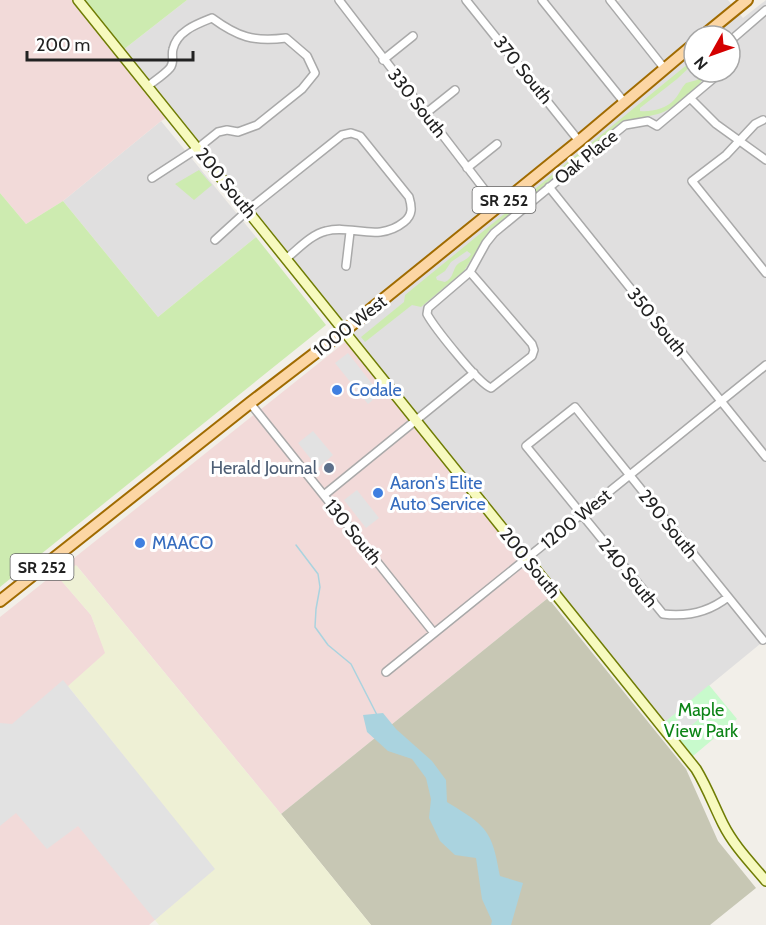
<svg xmlns="http://www.w3.org/2000/svg" width="766" height="925" viewBox="0 0 766 925" font-family="Cabin,sans-serif">
  <rect width="100%" height="100%" fill="#f2efe9"/>
  <path fill="#e0dfdf" fill-rule="evenodd" d="M187 0H615L617 2 620 0H728L743 18 766 0V639L665 722 123 50ZM694 36H730V72H694Z
    M161 121 256 237 158 317 63 201Z"/>
  <path fill="#f2dad9" d="M0 0H84L174 114 161 121 63 201 26 224 0 193Z
    M354 335 559 589 281 814 77 566 60 579 91 615 106 653 68 687 215 869 149 925H0V617Z"/>
  <path fill="#c7c7b4" d="M548 598 686 769 718 841 756 888 710 925H371L281 814Z"/>
  <path fill="#eef0d5" d="M76 565 281 814 371 925H159L155 920 214 869 68 686 105 653 91 615 59 578Z"/>
  <path fill="#cdebb0" fill-rule="evenodd" d="M84 0H187L123 50Z
    M694 59V63L677 79 640 108V111C651 112 666 109 674 100 679 95 681 88 686 83L697 80 705 72H709C700 85 674 110 658 114 643 118 631 118 617 127L489 231 464 271 421 307 412 305 365 342 361 337 404 302 405 295ZM467 251 471 254C467 261 461 260 456 266 452 273 453 278 445 282L437 280 436 277 445 271 451 262Z
    M199 170 212 185 194 200 175 184Z
    M0 193 26 224 63 201 158 317 256 237 326 325 0 587Z"/>
  <path fill="#c8facc" d="M709 685 737 719 693 756 665 722Z"/>
  <path fill="#e2e2e2" d="M348 353 380 394 368 404 335 363Z
    M313 431 333 455 318 468 298 443Z
    M357 490 379 518 366 528 344 500Z
    M63 680 215 869 155 920 78 826 47 849 16 813 0 826V723L12 724Z
    M691 709 699 719 681 734 673 724Z"/>
  <path fill="#aad3df" d="M383 713 396 729 432 761 446 780 447 802C486 826 492 829 500 876L523 883 511 925H491L492 921 482 899 476 858 455 855 440 841 429 818 431 799 426 778 412 759 388 751 367 732 363 715Z"/>
  <g fill="none" stroke-linecap="round" stroke-linejoin="round">
    <path stroke="#aad3df" stroke-width="1.5" d="M296 545 318 574 320 587 316 609 315 627 328 645 351 664 377 715"/>
    <g stroke="#a9a9a9" stroke-width="10">
      <path id="street" d="M339 0 497 206
        M466 0 579 141
        M542 0 624 102
        M610 0 664 68
        M730 41 766 10
        M383 60 413 36
        M148 86C154 81 164 75 170 68 175 62 171 56 173 49 177 31 197 24 212 18 238 37 253 42 286 38L307 56 315 73 302 89 257 125 238 132 227 130 218 132 198 148 152 178
        M690 98 716 124 766 160
        M425 114 455 90
        M763 120 755 124 726 155 692 181 766 273
        M467 168 497 144
        M549 187 766 457
        M215 240 248 210 342 135 351 133 360 136 409 197C412 207 413 215 404 222 378 243 352 224 326 231 312 234 298 249 287 258
        M346 266 350 232
        M470 272 486 243 494 233 625 125 648 121 657 126 721 72
        M470 272 532 344 534 350 532 356 491 388C479 384 434 327 427 314L428 308Z
        M250 403 434 633
        M324 495 474 373
        M728 597C709 612 687 617 663 614L526 446 575 407C637 485 700 562 763 640
        M386 672 766 365"/>
    </g>
    <g stroke="#707d05" stroke-width="12">
      <path id="secondary" d="M78 0 696 769C707 787 714 806 723 824 734 846 751 863 766 881"/>
    </g>
    <g stroke="#a06b00" stroke-width="14">
      <path id="primary" d="M703 36 747 0
        M0 601 250 403 344 331 579 141 694 44"/>
    </g>
    <use href="#street" stroke="#fff" stroke-width="7"/>
    <use href="#secondary" stroke="#f7fabf" stroke-width="9"/>
    <use href="#primary" stroke="#fcd6a4" stroke-width="10"/>
  </g>
  <g fill="#3f7fe0" stroke="#fff" stroke-width="2">
    <circle cx="337" cy="390" r="6"/>
    <circle cx="378" cy="493" r="6"/>
    <circle cx="140" cy="543" r="6"/>
  </g>
  <circle fill="#5c6f8a" stroke="#fff" stroke-width="2" cx="329" cy="468" r="6"/>
  <g text-anchor="middle" stroke-width="6" stroke-linejoin="round" paint-order="stroke">
    <g fill="#fff" stroke="#646464" stroke-width="1.5">
      <rect x="472.5" y="187" width="63" height="26" rx="4.5"/>
      <rect x="10.5" y="554" width="63" height="26" rx="4.5"/>
    </g>
    <g font-size="16" font-weight="bold" fill="#222">
      <text x="504" y="206">SR 252</text>
      <text x="42" y="573">SR 252</text>
    </g>
    <g font-size="18" fill="#222" stroke="#fff">
      <text transform="translate(523 70) rotate(51)" y="6">370 South</text>
      <text transform="translate(417 103) rotate(52)" y="6">330 South</text>
      <text transform="translate(586 157) rotate(-39)" y="6">Oak Place</text>
      <text transform="translate(226 183) rotate(51)" y="6">200 South</text>
      <text transform="translate(657 322) rotate(51)" y="6">350 South</text>
      <text transform="translate(350 326) rotate(-38)" y="6">1000 West</text>
      <text transform="translate(576 519) rotate(-39)" y="6">1200 West</text>
      <text transform="translate(668 524) rotate(51)" y="6">290 South</text>
      <text transform="translate(353 532) rotate(51)" y="6">130 South</text>
      <text transform="translate(530 563) rotate(51)" y="6">200 South</text>
      <text transform="translate(628 573) rotate(51)" y="6">240 South</text>
    </g>
    <g font-size="18" fill="#366cbe" stroke="#fff" text-anchor="start">
      <text x="349" y="396">Codale</text>
      <text x="390" y="489">Aaron's Elite<tspan x="390" dy="21">Auto Service</tspan></text>
      <text x="152" y="549">MAACO</text>
    </g>
    <g font-size="18" fill="#4e5e75" stroke="#fff" text-anchor="end">
      <text x="317" y="474">Herald Journal</text>
    </g>
    <g font-size="18" fill="#0c8416" stroke="#fff">
      <text x="701" y="716">Maple<tspan x="701" dy="21">View Park</tspan></text>
    </g>
  </g>
  <g transform="translate(712 54) rotate(230)"><circle r="28" fill="#ffffff" stroke="#a7a7a7" stroke-width="1.5"/>
  <path d="M0-4.5L10 22L0 15L-10 22Z" fill="#d40000"/>
  <text y="-9" font-size="16" font-weight="bold" text-anchor="middle" fill="#222222">N</text>
  </g>
  <path d="M27 51v9h166v-9" fill="none" stroke="#222222" stroke-width="3"/>
  <text x="36" y="51" font-size="18" fill="#222222" stroke="#ffffff" stroke-width="4.5" paint-order="stroke">200 m</text>
</svg>
